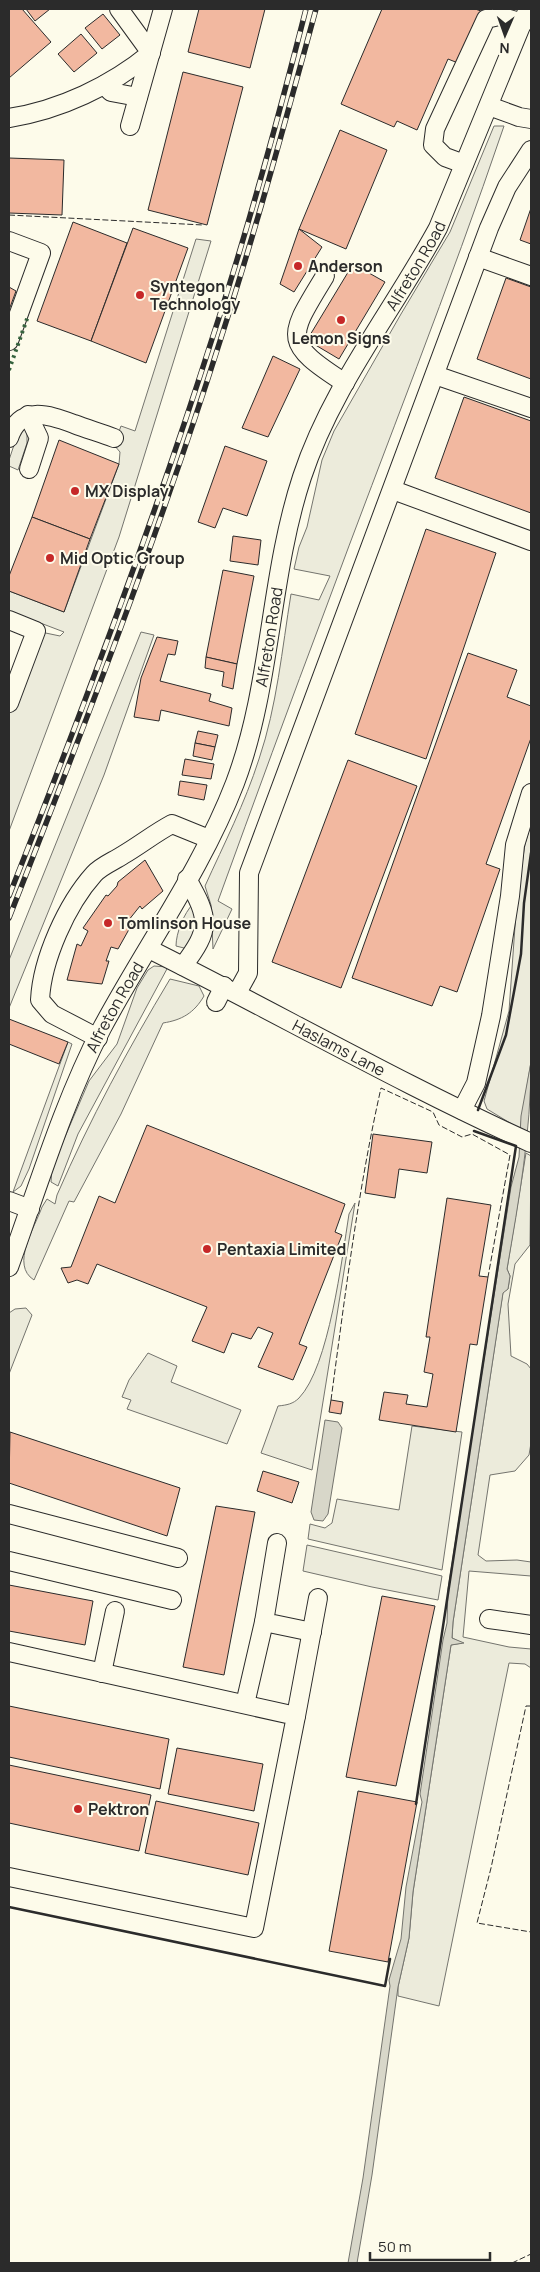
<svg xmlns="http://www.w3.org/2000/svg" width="540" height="2272" font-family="Manrope,sans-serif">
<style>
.green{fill:#ecebdb;stroke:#74746e}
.water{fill:#d8d7c9;stroke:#74746e}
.building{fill:#f2b8a0;stroke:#2b2b2b}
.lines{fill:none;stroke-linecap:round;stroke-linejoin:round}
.minor-casing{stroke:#2b2b2b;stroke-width:20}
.minor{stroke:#fdfbea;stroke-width:18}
.rail-casing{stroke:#2b2b2b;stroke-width:5.5}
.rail{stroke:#fdfbea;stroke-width:4;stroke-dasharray:11;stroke-linecap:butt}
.hedge{stroke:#34623c;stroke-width:4;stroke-dasharray:2.5 4;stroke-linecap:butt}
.fence{stroke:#2b2b2b;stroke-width:1;stroke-dasharray:6 2.5;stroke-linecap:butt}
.wall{stroke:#2b2b2b;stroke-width:2.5}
.poi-dot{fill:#c62828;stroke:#fdfbea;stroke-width:2}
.labels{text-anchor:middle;stroke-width:4;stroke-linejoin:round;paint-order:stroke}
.street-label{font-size:16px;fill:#2b2b2b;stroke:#fdfbea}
.poi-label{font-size:16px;font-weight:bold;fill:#2b2b2b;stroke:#fdfbea;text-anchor:start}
</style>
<rect width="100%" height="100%" fill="#fdfbea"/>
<g class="green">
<path d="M494,126H504C449,288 386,445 327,605C290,703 254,802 218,901L232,909L213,949L211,905L205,886C224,844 245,803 259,759C277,706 282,649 291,594L319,600L330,576L294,569L299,547L307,527L322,460L334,431L401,314L450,232Z"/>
<path d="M196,239L211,241L119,537L9,831V707L36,631L60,636L64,632L9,611V591L64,612L119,464L120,452L114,445L121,426L135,431Z"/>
<path d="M24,428L27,432V443L18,470L9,466V460L19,430Z"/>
<path d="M141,632L154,635L104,775L9,1008V960Z"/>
<path d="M531,824V1062L520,1129L487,1109L484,1101L509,1011L517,898L525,844Z"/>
<path d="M193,904L200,923L188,949L176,946C176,933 184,913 193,904Z"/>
<path d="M154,966L168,967L78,1134L58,1186L51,1182L52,1167L89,1081L117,1044L137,988L148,970Z"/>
<path d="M170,979L199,986L204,996C194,1013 182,1020 163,1023L121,1114L74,1202L69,1201L34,1280C10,1265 35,1227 42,1207L47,1199L55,1204L57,1195C90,1119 128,1049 170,979Z"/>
<path d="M68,1042L72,1044L29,1169L21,1186L13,1192Z"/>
<path d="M526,1153L531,1156L530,1245L515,1264L508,1304L511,1356L527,1364L531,1369V1443L529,1455L515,1471L490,1475L478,1555L486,1561L517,1560L531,1562V1576L469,1571L463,1637L509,1647L531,1649V1668L525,1664L509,1663L439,2006L398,1996V1987L409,1938L413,1892L451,1645L462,1643L452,1638L453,1622L503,1292L508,1289L510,1276L507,1269Z"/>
<path d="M355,1203L312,1470L261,1453L278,1406C287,1405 293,1404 299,1398C329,1367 342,1258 349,1214Z"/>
<path d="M26,1308L32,1315L9,1374V1313L15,1309Z"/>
<path d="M148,1353L177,1366L171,1382L241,1410L227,1444L127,1409L131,1400L122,1397L129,1380Z"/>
<path d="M412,1426L462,1432L442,1570L308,1539L310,1524L325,1528L332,1523L337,1499L399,1510Z"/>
<path d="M307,1545L442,1576L438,1600L372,1587L303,1571Z"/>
</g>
<g class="water">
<path d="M531,1062C531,1132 519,1200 507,1269L510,1276L508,1289L503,1293L453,1622L452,1638L464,1643L451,1645L413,1892L409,1938L398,1987L372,2175L357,2263H348L363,2178L390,1986L389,1980L401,1939L406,1887L422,1802L420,1794L443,1640L447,1623L448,1589L511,1187L519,1157L521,1116Z"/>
<path d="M325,1420L338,1422L342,1428L328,1514L323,1521L314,1520L311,1512Z"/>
</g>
<g class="building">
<path d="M9,9H22L51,42L9,78Z"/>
<path d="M26,9H50L35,21Z"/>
<path d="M199,9H265L250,68L188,52Z"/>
<path d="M382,9H475L481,11L458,63L448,59L417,130L397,121L394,127L341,104Z"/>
<path d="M103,14L120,35L102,49L85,28Z"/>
<path d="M81,34L97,53L74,72L58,54Z"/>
<path d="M183,72L243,87L207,225L148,210Z"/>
<path d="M340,130L387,150L346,249L299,229Z"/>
<path d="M9,158L64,160L62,215L9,213Z"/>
<path d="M531,208V244L520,240Z"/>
<path d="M73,222L127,243L91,341L37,321Z"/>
<path d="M133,228L188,248L146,363L91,341Z"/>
<path d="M299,229L322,247L294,292L280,284Z"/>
<path d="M353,264L385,282L339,359L307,340Z"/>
<path d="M506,278L531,287V379L477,359Z"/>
<path d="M9,287L16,291L9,310Z"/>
<path d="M273,356L300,369L268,437L242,428Z"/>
<path d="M464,397L531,421V513L435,478Z"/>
<path d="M59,440L119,464L90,539L32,517Z"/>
<path d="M225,446L267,461L247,516L223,508L215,528L198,522Z"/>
<path d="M32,517L90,539L64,612L9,591V576Z"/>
<path d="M426,529L496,553L426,759L355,734Z"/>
<path d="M233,536L261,540L258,565L230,561Z"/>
<path d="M223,570L254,576L237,664L206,657Z"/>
<path d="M157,637L178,641L175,655L168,654L160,681L211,694L209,701L232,708L229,726L161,710L159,721L134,717L141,678Z"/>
<path d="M468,653L517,670L507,697L531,706V738L486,864L500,869L457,992L440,986L432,1006L352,978Z"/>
<path d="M206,657L237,664L233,689L222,686L224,672L205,668Z"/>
<path d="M198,731L218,735L215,747L195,743Z"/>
<path d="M195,743L215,747L212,760L193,756Z"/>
<path d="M185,759L214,764L211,779L182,775Z"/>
<path d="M348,760L417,786L341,988L272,962Z"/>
<path d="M180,781L207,785L204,800L178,795Z"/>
<path d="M145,860L163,891L142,909L140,906L128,921L132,924L118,949L111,947L106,961H109L102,984L67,980L77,944L81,946L88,931L83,928L106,895L108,896L117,886L118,882Z"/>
<path d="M9,1019L68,1042L59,1064L9,1044Z"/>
<path d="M147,1125L345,1204L335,1232L342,1235L299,1344L307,1347L293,1380L258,1367L273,1333L258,1327L251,1339L232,1333L224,1353L192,1341L207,1307L97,1264L88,1284L77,1280L68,1283L61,1268L71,1267L99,1196L115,1203Z"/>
<path d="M373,1134L432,1142L427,1173L399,1169L395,1198L365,1193Z"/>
<path d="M447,1198L491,1205L479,1276L488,1277L477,1345L470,1344L456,1432L379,1420L384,1392L408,1395L406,1404L427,1407L433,1374L424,1372L430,1337H426Z"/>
<path d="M331,1400L343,1402L341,1414L329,1412Z"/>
<path d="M10,1432L180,1488L167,1536L9,1483Z"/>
<path d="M263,1471L299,1482L292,1503L257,1491Z"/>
<path d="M216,1506L255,1512L224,1675L183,1667Z"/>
<path d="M9,1585L93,1601L85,1645L9,1631Z"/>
<path d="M382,1596L435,1606L396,1786L346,1777Z"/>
<path d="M9,1706L169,1739L160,1789L9,1757Z"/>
<path d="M177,1748L263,1764L254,1811L168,1794Z"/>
<path d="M9,1765L151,1795L139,1851L9,1823Z"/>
<path d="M358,1791L417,1802L388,1962L329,1951Z"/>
<path d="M156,1801L259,1823L248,1875L145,1853Z"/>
</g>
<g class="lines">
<g class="minor-casing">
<g id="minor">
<path d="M104,85L111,92L138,97"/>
<path d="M489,106L519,117L531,119"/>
<path d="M9,118C60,110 111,86 151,53L119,9"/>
<path d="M130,126L163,9"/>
<path d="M464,164L445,157L433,145L435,129L486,19L499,16L523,23"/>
<path d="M9,241L41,253L9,341"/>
<path d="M478,257L531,276"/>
<path d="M325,276C288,337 281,342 345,383"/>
<path d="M435,375L531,408"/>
<path d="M28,415L39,438L29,469"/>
<path d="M9,438C20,404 49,415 74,424C87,429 101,433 114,438"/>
<path d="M393,490L531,541"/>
<path d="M9,620L36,631L9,703"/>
<path id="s1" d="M149,949C277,1013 401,1084 531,1143"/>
<path d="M183,966C211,929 210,919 187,879"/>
<path d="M237,993L248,973L249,873L489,228L507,187L531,150"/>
<path d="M216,1002L224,986"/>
<path d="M98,1038L52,1014L40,1000C42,959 67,904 94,874C101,866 114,861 123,855C140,845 155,833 172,824L209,839"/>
<path d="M462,1110L476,1083L491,1016L510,896L515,845L531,793"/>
<path d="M9,1201L30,1209"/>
<path id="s2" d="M9,1267C38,1187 63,1103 102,1028C146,946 202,869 235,783C272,685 269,577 302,477C332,386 393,311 438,228L528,9"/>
<path d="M9,1514L178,1558"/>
<path d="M277,1543L264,1622L312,1632"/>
<path d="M9,1561L172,1600"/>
<path d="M489,1619L531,1625"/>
<path d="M9,1652L296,1716L254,1928L9,1877"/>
<path d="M102,1673L115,1611"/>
<path d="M245,1704L264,1622"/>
<path d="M296,1716L318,1598"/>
</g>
</g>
<use href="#minor" class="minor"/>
<g class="rail-casing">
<g id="rail">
<path d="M9,896C82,712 152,527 212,339C248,230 278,119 306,9"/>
<path d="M9,918C84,727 159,534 221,338C256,229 286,119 316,9"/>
</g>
</g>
<use href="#rail" class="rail"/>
<path class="hedge" d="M9,370L28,316"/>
<g class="fence">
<path d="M9,215L203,225"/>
<path d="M331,1400C345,1296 358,1190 381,1088L433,1112L439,1125L462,1137L472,1134L510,1155L488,1277"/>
<path d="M531,1706H526L491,1868L477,1923L531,1932"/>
<path d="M512,2263L531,2254"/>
</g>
<g class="wall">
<path d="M478,1110L506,1035L521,954L524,903L531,853"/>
<path d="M416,1804L516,1146L474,1131"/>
<path d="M9,1907L385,1986L390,1959"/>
</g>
</g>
<g class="poi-dot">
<circle cx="298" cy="266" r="5"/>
<circle cx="140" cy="295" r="5"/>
<circle cx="341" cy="320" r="5"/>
<circle cx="75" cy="491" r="5"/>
<circle cx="50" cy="558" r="5"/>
<circle cx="108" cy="923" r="5"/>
<circle cx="207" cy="1249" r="5"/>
<circle cx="78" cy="1809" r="5"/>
</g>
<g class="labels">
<g class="street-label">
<text dy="6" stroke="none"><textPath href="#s2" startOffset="1090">Alfreton Road</textPath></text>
<text dy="6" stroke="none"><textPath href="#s2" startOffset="686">Alfreton Road</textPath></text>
<text dy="6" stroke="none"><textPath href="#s2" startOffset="281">Alfreton Road</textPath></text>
<text dy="6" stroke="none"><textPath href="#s1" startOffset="214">Haslams Lane</textPath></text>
</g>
<g class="poi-label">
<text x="308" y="272">Anderson</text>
<text x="150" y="292">Syntegon<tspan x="150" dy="18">Technology</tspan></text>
<text x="341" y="344" text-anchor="middle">Lemon Signs</text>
<text x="85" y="497">MX Display</text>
<text x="60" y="564">Mid Optic Group</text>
<text x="118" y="929">Tomlinson House</text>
<text x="217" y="1255">Pentaxia Limited</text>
<text x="88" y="1815">Pektron</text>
</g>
</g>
<rect width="540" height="2272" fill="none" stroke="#2b2b2b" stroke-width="20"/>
<g transform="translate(505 35) rotate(182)" stroke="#fdfbea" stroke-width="4" paint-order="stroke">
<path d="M0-4L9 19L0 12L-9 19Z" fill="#2b2b2b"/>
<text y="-8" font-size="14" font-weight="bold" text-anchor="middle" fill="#2b2b2b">N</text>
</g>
<path d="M370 2252v8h120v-8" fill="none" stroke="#2b2b2b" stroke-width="2.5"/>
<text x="378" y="2252" font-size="15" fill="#2b2b2b" stroke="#fdfbea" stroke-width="4" paint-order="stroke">50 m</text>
</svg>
